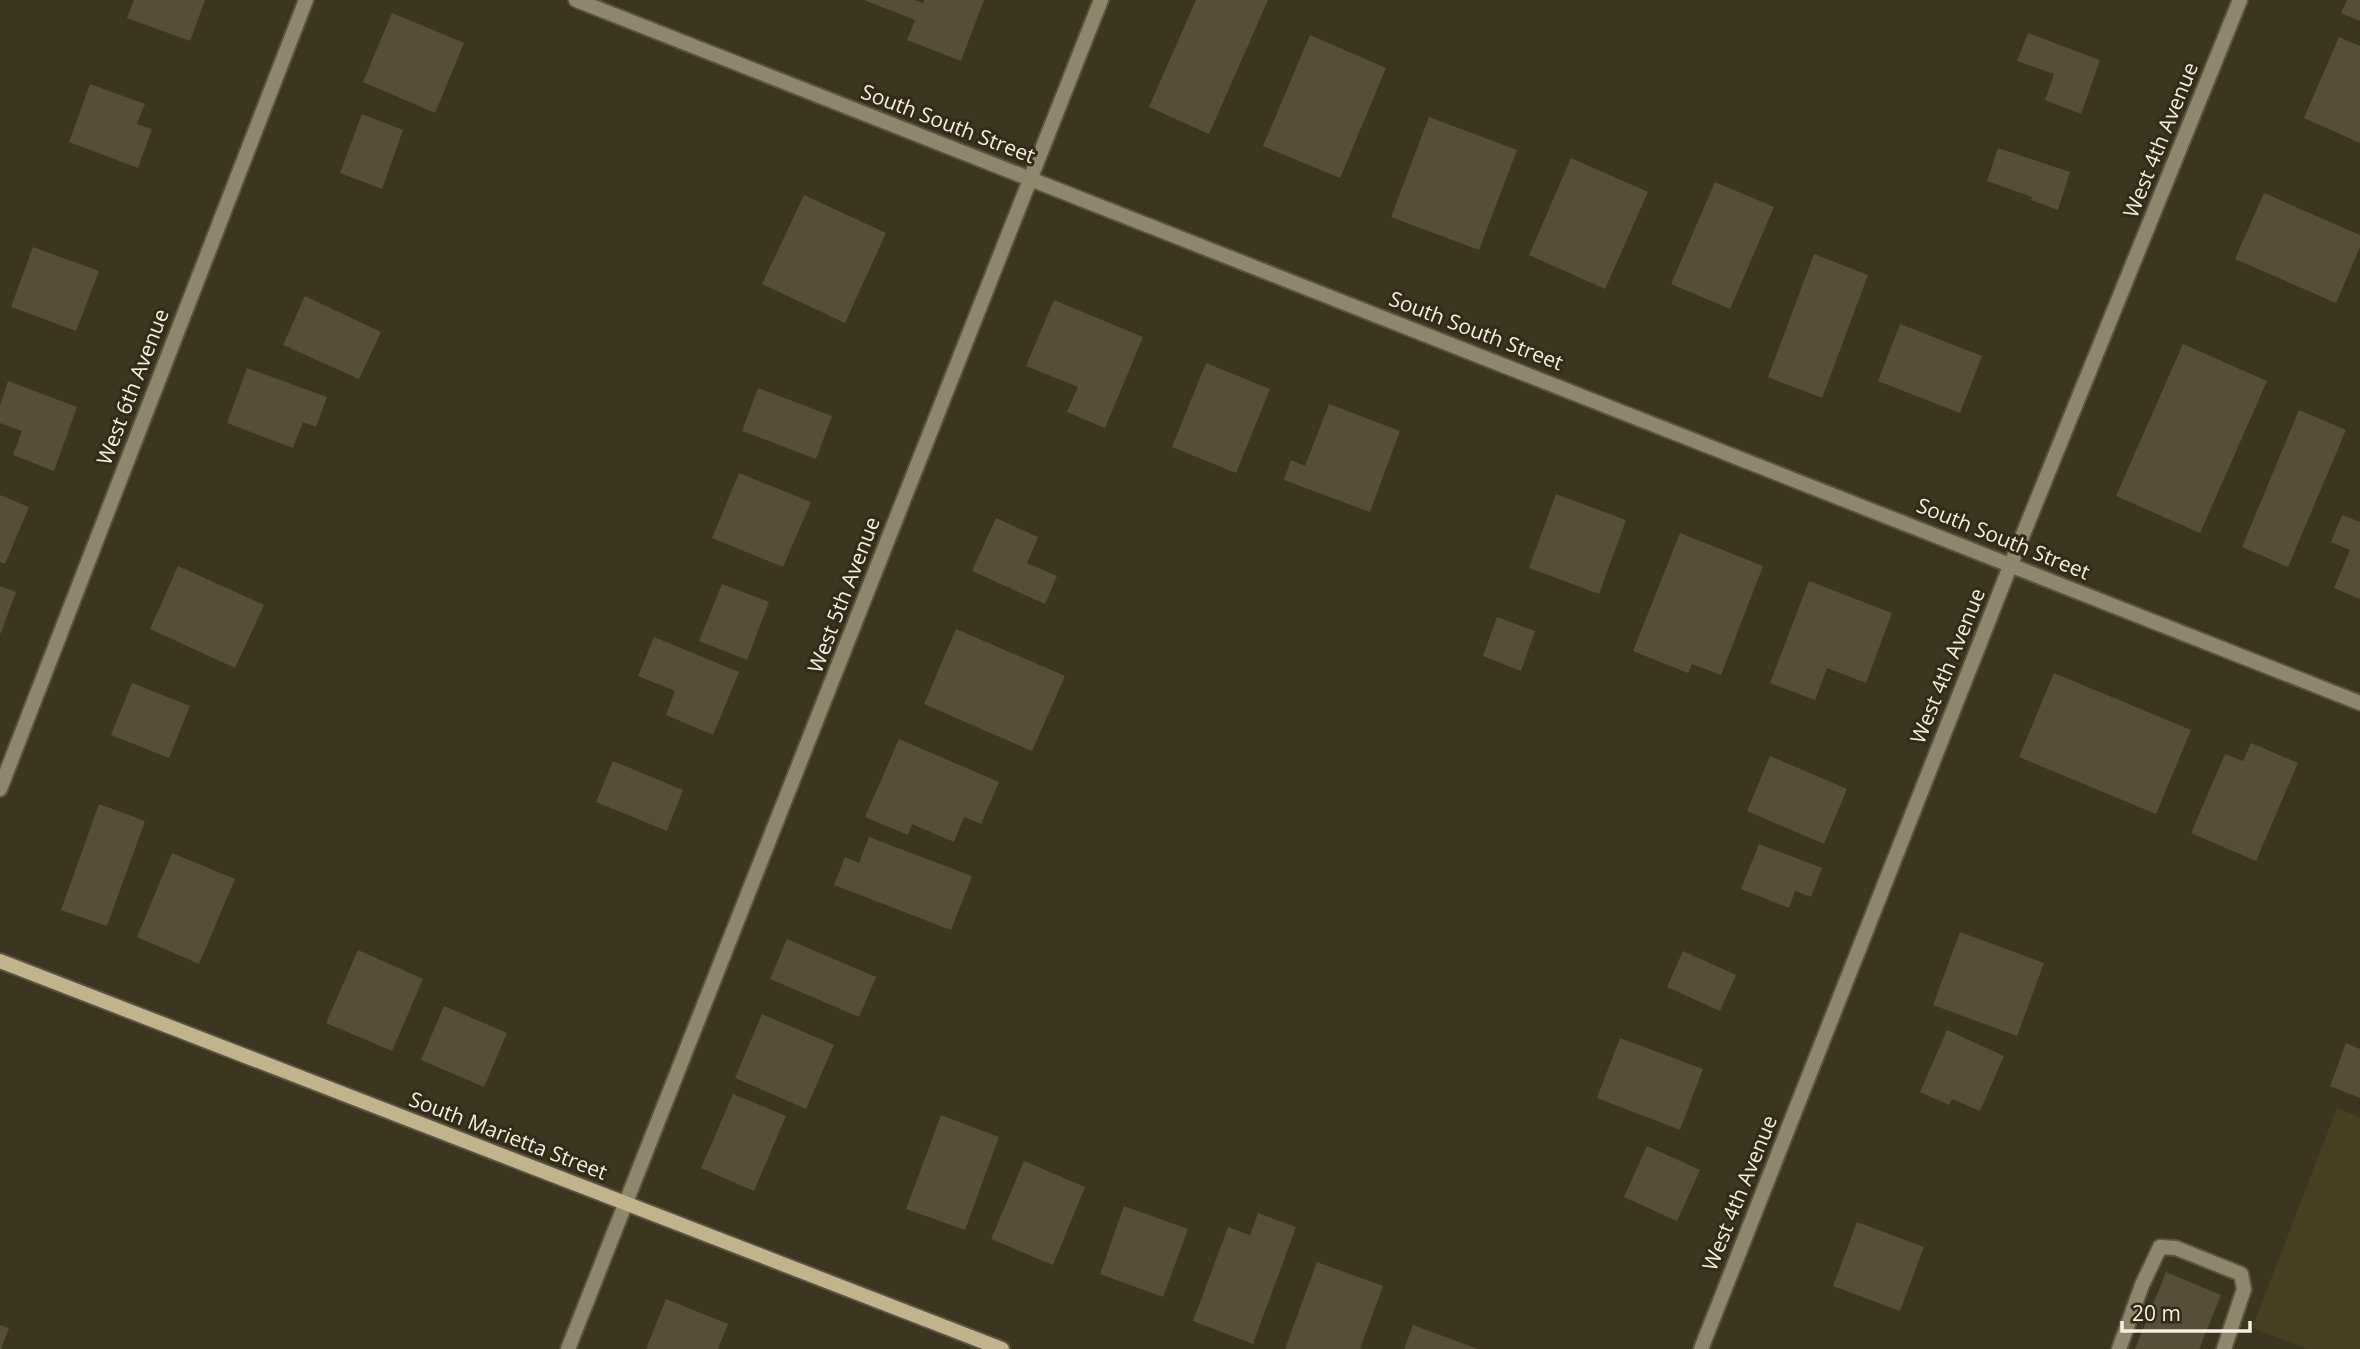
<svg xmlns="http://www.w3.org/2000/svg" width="2360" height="1349" font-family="'Open Sans',sans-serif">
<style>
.built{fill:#483e22}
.building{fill:#564e39}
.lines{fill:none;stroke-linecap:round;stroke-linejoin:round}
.service-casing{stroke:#59533f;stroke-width:18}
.minor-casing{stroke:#59533f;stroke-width:18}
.secondary-casing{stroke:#59533f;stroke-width:18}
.service{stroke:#8f866d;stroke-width:14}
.minor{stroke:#8f866d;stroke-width:14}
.secondary{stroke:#c1b38c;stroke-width:14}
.labels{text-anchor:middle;stroke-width:6;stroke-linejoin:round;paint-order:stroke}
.street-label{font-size:21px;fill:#f4efe3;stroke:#322b17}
</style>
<rect width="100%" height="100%" fill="#3c3520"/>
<path class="built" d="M2337,1108L2360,1117V1349H2308L2252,1328Z"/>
<g class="building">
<path d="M134,0H205L190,41L127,18Z"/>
<path d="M864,0H915L923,3L924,0H984L961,61L907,40L915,20Z"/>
<path d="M1196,0H1268L1209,134L1149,107Z"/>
<path d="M2347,0H2360V21L2341,13Z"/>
<path d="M392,13L464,43L435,113L363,82Z"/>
<path d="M2028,33L2100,60L2081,114L2045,100L2054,74L2017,61Z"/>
<path d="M1310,35L1386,68L1340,178L1263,146Z"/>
<path d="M2339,37L2360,46V143L2304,118Z"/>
<path d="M90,84L145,104L137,124L152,129L138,168L69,142Z"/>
<path d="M362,114L403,130L382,189L340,173Z"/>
<path d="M1429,117L1517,150L1479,250L1391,217Z"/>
<path d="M1998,148L2070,172L2058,210L2031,200L2032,197L1987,181Z"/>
<path d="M1571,158L1648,192L1605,289L1529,255Z"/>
<path d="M1715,182L1774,207L1730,309L1671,284Z"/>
<path d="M2264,193L2360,235V247L2336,303L2235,259Z"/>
<path d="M804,195L886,233L845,323L762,284Z"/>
<path d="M33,247L99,271L76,331L11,307Z"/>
<path d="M1814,254L1868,275L1822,398L1768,377Z"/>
<path d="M305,296L381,332L359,379L283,345Z"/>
<path d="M1054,300L1143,337L1105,428L1067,412L1078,387L1026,366Z"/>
<path d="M1900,324L1982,356L1960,413L1878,381Z"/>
<path d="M2183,344L2267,381L2200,533L2116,496Z"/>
<path d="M1206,363L1270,389L1236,473L1172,447Z"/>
<path d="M247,368L327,397L316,427L303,422L293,448L227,423Z"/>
<path d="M8,381L77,407L54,471L13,455L22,431L0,423V405Z"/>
<path d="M758,388L832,416L816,459L742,431Z"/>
<path d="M1329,404L1400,431L1370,512L1284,480L1291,460L1305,466Z"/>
<path d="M2299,410L2346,430L2288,567L2242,547Z"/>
<path d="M739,473L811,502L783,567L712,538Z"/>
<path d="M1556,494L1626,520L1599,594L1529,568Z"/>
<path d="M0,495L29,507L5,564L0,562Z"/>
<path d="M2342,515L2360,522V599L2334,588L2350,550L2331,542Z"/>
<path d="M996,518L1038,537L1027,563L1057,576L1045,604L972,571Z"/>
<path d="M1680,533L1763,566L1721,675L1692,664L1688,673L1633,651Z"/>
<path d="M178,566L264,605L235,668L150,629Z"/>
<path d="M1809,581L1892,613L1866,683L1827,668L1815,700L1770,683Z"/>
<path d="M722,584L769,602L747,660L699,641Z"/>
<path d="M0,586L16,592L0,635Z"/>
<path d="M1497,617L1535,631L1521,671L1483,656Z"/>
<path d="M956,629L1065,676L1032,751L924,704Z"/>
<path d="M654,637L739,672L713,735L666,715L675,691L638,676Z"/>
<path d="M2054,673L2191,730L2156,814L2019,757Z"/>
<path d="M132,683L190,706L169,758L111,735Z"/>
<path d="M899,739L999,782L981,824L964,817L954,842L912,824L908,835L865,817Z"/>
<path d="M2251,743L2298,763L2256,861L2191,833L2225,754L2243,761Z"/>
<path d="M1770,756L1847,789L1824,844L1747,811Z"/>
<path d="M613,761L683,790L667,831L596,802Z"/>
<path d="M99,804L145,821L107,926L61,910Z"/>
<path d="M869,837L972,876L951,930L834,885L845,857L859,863Z"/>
<path d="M1759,844L1822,868L1811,897L1795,891L1789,908L1741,889Z"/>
<path d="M172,853L235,879L199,964L137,937Z"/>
<path d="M1960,932L2044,963L2017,1036L1933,1005Z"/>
<path d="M787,939L876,977L859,1017L770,979Z"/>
<path d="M358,950L423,979L392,1051L326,1023Z"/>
<path d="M1683,951L1736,975L1720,1011L1667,987Z"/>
<path d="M444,1006L507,1033L484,1087L421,1060Z"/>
<path d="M762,1014L834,1045L806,1109L735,1078Z"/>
<path d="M1947,1030L2004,1056L1980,1111L1952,1099L1949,1105L1920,1092Z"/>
<path d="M1620,1038L1703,1069L1680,1130L1597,1098Z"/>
<path d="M2346,1043L2360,1049V1098L2330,1086Z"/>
<path d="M733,1094L786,1116L754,1191L701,1168Z"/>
<path d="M941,1115L999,1137L965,1230L906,1209Z"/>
<path d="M1647,1146L1700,1170L1677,1221L1624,1197Z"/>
<path d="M1024,1161L1085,1187L1053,1265L991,1239Z"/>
<path d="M1124,1206L1188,1229L1163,1297L1100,1274Z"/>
<path d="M1258,1213L1296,1227L1253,1344L1193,1321L1228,1227L1250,1235Z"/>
<path d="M1857,1222L1924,1247L1900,1311L1833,1286Z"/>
<path d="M1317,1262L1383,1286L1360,1349H1285Z"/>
<path d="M2166,1272L2221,1295L2199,1349H2135Z"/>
<path d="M666,1299L728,1324L718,1349H646Z"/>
<path d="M0,1325L9,1328L1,1349H0Z"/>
<path d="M1413,1325L1478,1349H1404Z"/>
</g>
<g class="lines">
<g class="service-casing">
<path id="service" d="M2119,1349L2142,1285L2160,1247L2176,1248L2241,1274L2244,1289L2224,1349"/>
</g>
<g class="minor-casing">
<g id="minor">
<path d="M576,0L2360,703"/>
<path d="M0,789L306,0"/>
<path d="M568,1349L1101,0"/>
<path d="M1701,1349L2011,564L2240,0"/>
</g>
</g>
<g class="secondary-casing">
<path id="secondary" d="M0,961L1002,1349"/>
</g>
<use href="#service" class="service"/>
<use href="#minor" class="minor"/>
<use href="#secondary" class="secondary"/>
</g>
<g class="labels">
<g class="street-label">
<text transform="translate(948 124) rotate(21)" y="7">South South Street</text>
<text transform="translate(2161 140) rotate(-68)" y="7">West 4th Avenue</text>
<text transform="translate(1476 331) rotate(21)" y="7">South South Street</text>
<text transform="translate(133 387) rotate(-69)" y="7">West 6th Avenue</text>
<text transform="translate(2003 539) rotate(22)" y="7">South South Street</text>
<text transform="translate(844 595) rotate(-69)" y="7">West 5th Avenue</text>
<text transform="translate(1948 666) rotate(-68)" y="7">West 4th Avenue</text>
<text transform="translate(508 1136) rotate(21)" y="7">South Marietta Street</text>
<text transform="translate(1740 1193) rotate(-68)" y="7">West 4th Avenue</text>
</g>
</g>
<path d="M2122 1321v10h128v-10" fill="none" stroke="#f4efe3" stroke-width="3.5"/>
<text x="2132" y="1321" font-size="21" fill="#f4efe3" stroke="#322b17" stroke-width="5" paint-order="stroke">20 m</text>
</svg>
